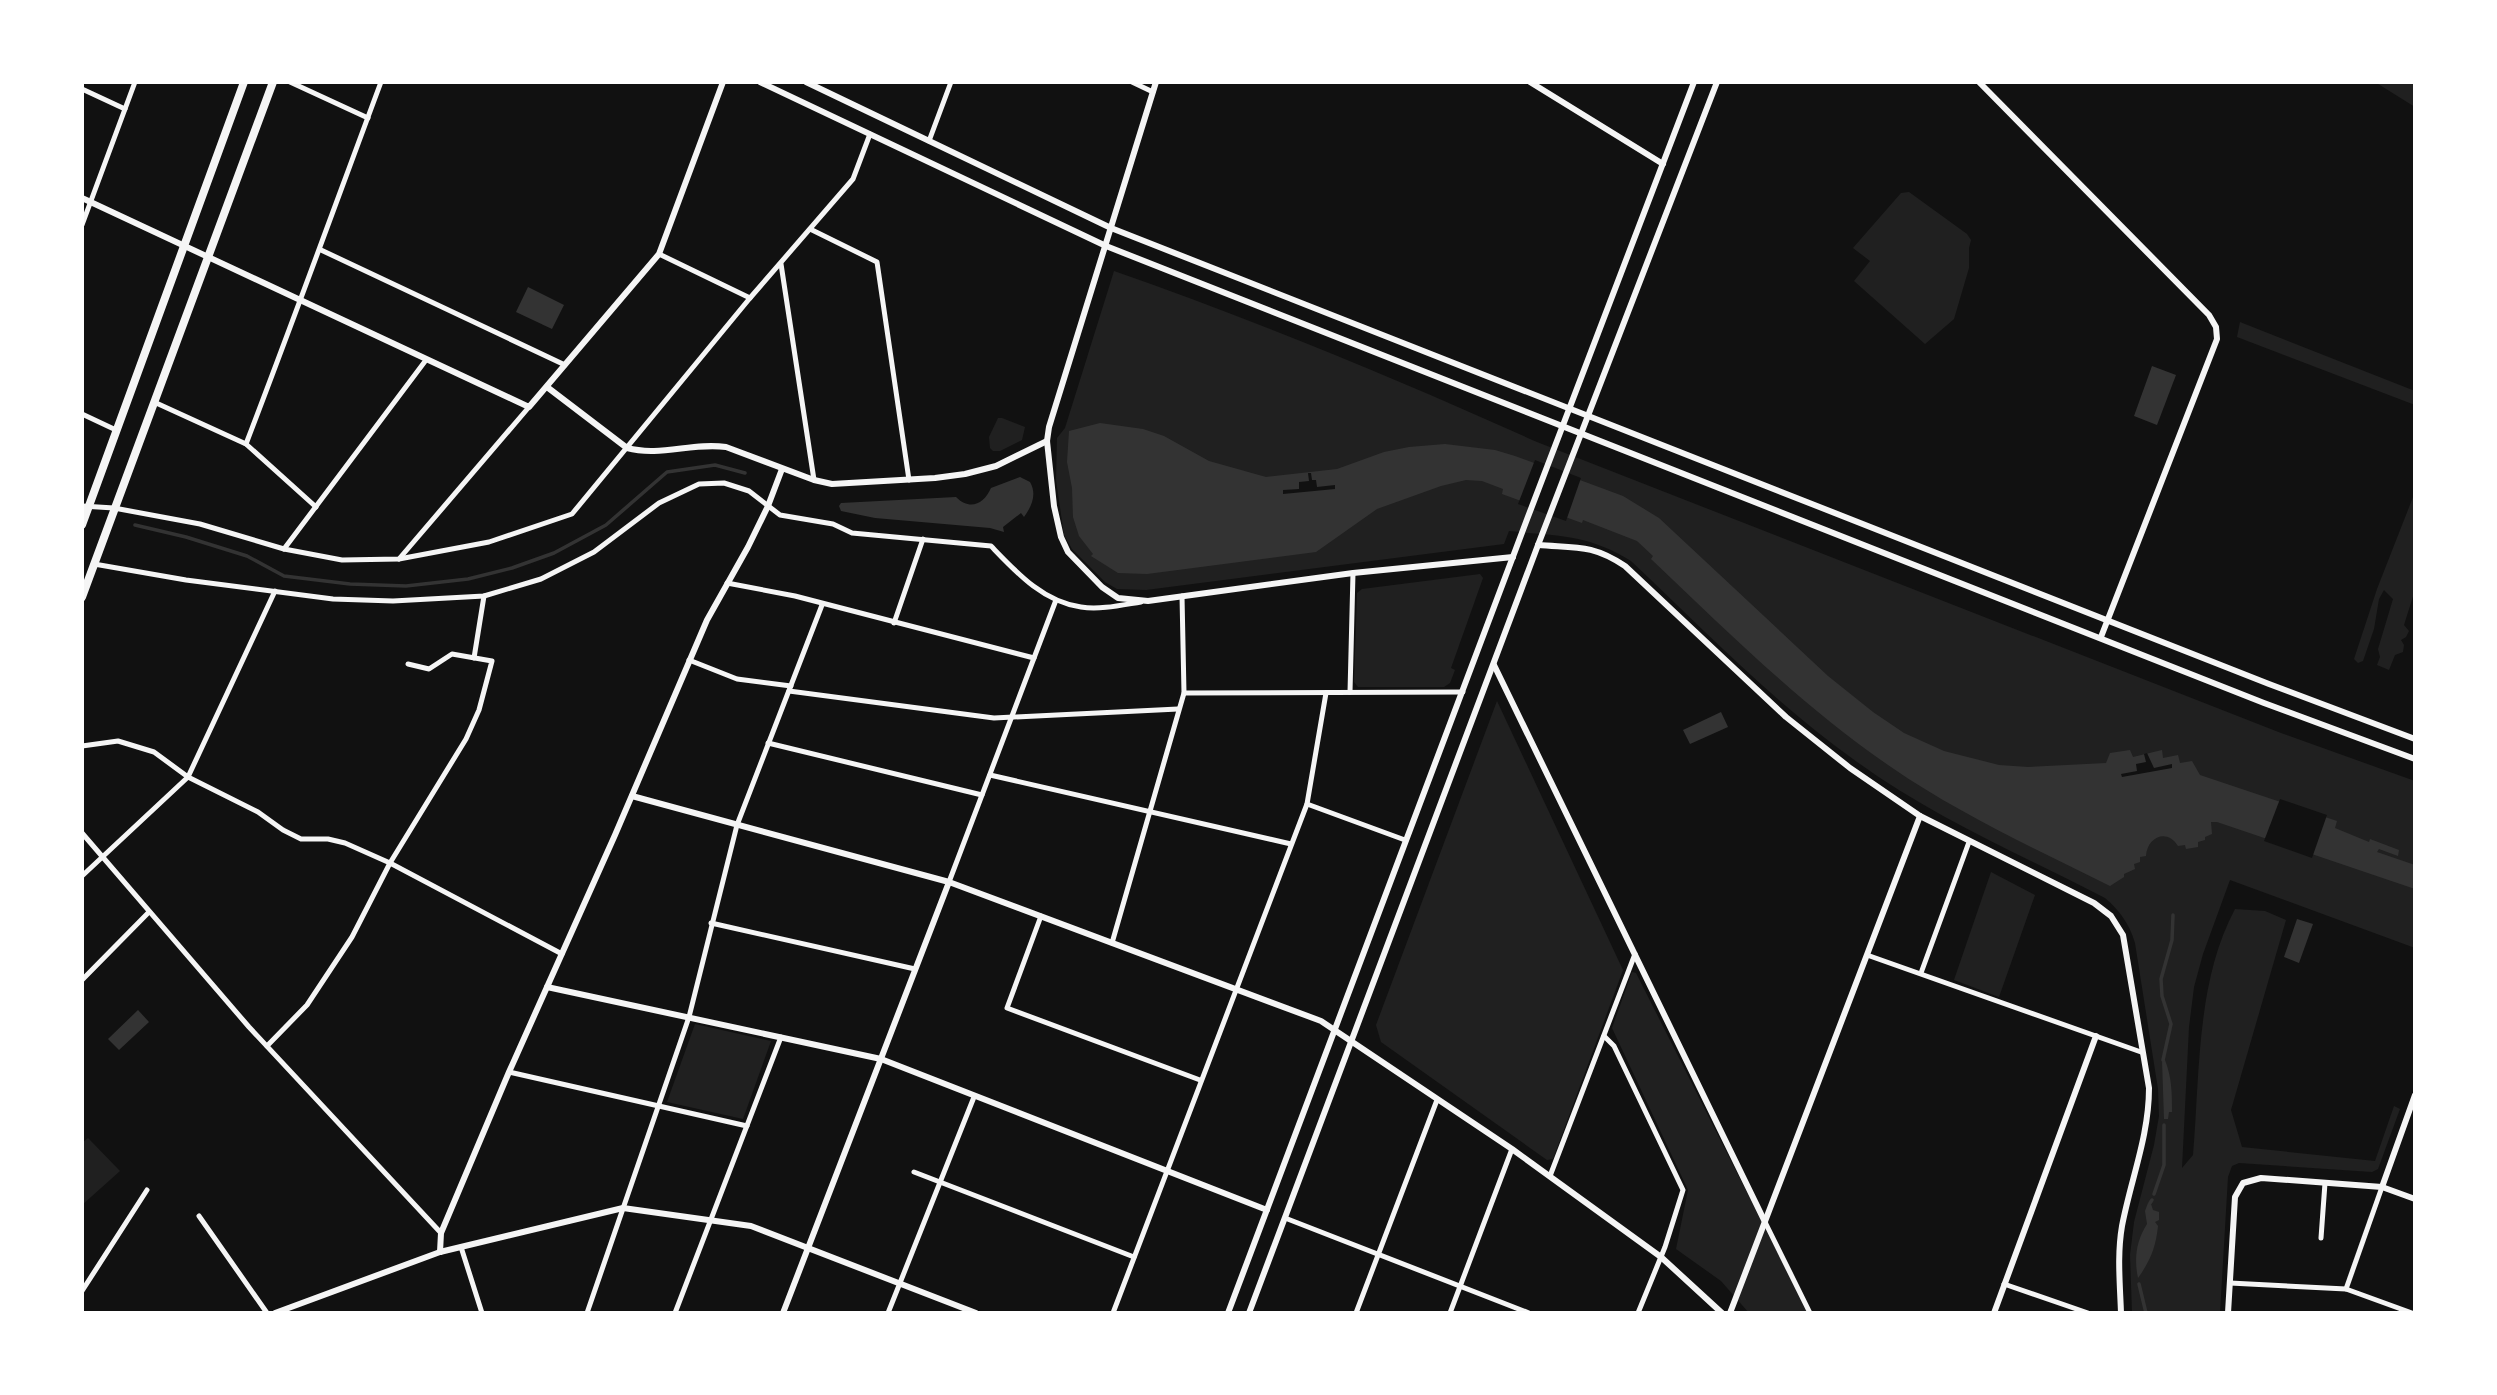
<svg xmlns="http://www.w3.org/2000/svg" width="2497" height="1395" font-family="'Varela Round',sans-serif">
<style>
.green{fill:#202020}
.water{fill:#333}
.pier{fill:#111}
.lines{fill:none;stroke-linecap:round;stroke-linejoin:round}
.stream{stroke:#333;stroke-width:3.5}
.minor{stroke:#f5f5f5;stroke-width:5}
.tertiary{stroke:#f5f5f5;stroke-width:6}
.primary{stroke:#f5f5f5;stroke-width:8}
</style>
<rect width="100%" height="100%" fill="#111"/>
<g class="green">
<path d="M2375,82H2415V107Z"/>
<path d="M1909,192L1967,234L1971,240L1969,248V268L1954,319L1925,344L1854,281L1870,261L1853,248L1901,193Z"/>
<path d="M1114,271C1257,321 1398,379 1537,442L2281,733L2415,781V948L2230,880L2203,954L2194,987L2189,1027L2182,1168L2193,1155C2200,1074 2196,982 2235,909L2265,911L2286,920L2231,1110L2242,1147L2375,1161L2394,1106L2400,1109L2378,1169L2372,1172L2239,1163L2232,1166L2228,1177L2220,1313H2132L2130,1255L2134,1222L2154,1145L2159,1116L2158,1089L2135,943C2129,923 2120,911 2105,898C2020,854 1930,816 1853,759C1772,701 1703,629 1631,561C1588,534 1557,536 1509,531L1504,544L1146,590L1117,589L1105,582L1072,549L1064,535L1056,480L1057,438L1065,428Z"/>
<path d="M2240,322L2415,391V405L2237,337Z"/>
<path d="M998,418H1002L1025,427L1022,440L1000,451H993L990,448L989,437Z"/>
<path d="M2415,492V590L2404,625L2409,631L2406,637L2401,640L2404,645L2403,652L2395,655L2389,670L2377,665L2380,657L2378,649L2393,599L2384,590L2379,599L2374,629L2363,661L2358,663L2354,659L2377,589Z"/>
<path d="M1480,574L1483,578L1451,668L1455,670L1450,683L1444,687H1358L1354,682L1357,593L1362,589Z"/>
<path d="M1497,701L1623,970L1553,1159L1547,1160L1381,1042L1376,1025Z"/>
<path d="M1991,872L2035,895L1999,997L1954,980Z"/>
<path d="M1632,972L1636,973L1808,1313H1749L1721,1281L1676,1249L1688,1190L1612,1028Z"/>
<path d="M695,1024L771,1041L743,1119L667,1102Z"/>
<path d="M88,1138L120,1171L82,1205V1143Z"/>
</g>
<g class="water">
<path d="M528,287L564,305L552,329L516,312Z"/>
<path d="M2152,366L2176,375L2157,425L2134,416Z"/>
<path d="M1100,423L1143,429L1164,436L1209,461L1266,477L1337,469L1384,452L1409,447L1445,444L1495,450L1515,456L1623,496L1659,518L1828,676L1873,712L1904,733L1944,751L1999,765L2028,767L2106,763L2110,753L2130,750L2133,757L2162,750L2163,758L2178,755L2180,763L2192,761L2200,775L2337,821L2335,828L2369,842L2370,839L2399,850L2398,856L2379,849L2377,852L2415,865V889L2217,822H2211L2212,834L2205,837V840L2198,842V847L2186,849L2185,845L2178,846C2167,828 2147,837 2146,856L2140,857V862L2134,864L2135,869L2124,874V877L2110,886C2036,849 1959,814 1891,767C1803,707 1728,632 1651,559L1653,556L1637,541L1583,520L1582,523L1502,494L1503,489L1482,481L1466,480L1441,486L1377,509L1316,552L1147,574L1118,573L1091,556L1093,554L1079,536L1073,517L1072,488L1067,462L1069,431Z"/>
<path d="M1020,477L1030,482C1037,494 1032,506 1024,517L1021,513L1003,527L1004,532L990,528L875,518L841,511L839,506L841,503L956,497C970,511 984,504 991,488Z"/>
<path d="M1721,712L1728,727L1690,744L1683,730Z"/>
<path d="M2297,919L2313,924L2299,963L2284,957Z"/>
<path d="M138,1010L149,1022L119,1050L108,1039Z"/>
<path d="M2162,1060H2165C2172,1078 2172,1094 2172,1112H2169L2168,1119H2164Z"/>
<path d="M2148,1203L2151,1204L2153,1210L2159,1212V1220L2155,1222L2158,1226C2156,1246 2151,1260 2138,1278C2134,1259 2136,1241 2147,1224L2145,1211Z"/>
</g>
<g class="pier">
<path d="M1535,460L1581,478L1566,521L1518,504Z"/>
<path d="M1308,473H1311L1312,480H1316L1317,487L1335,485V489L1283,494V490L1299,489V482L1309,481Z"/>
<path d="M2147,753L2154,768L2172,764V768L2122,777L2121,774L2137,771L2136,764L2146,762L2144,754Z"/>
<path d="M2280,799L2327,815L2312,858L2264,841Z"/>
</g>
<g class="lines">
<g class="stream">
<path d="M135,525L186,537L247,556L284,576L350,584L406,586L468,579L512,568L554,553L606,525L667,472L715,465L745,473"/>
<path d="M2163,1060L2171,1024L2162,996L2161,979L2172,940L2173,915"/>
<path d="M2154,1194L2164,1165V1125"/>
<path d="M2150,1203L2152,1200"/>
<path d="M2139,1284L2146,1313"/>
</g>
<g class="minor">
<path d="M290,82L368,118"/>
<path d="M1132,82L1153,92"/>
<path d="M82,89L125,109"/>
<path d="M929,141L951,82"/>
<path d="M82,225L135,82"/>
<path d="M810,229L877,262L909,480"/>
<path d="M321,250L565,365"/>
<path d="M659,254L750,298"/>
<path d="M781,264L814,480"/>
<path d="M154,402L246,444L316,507"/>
<path d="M82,414L116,430"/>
<path d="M246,444C292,324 336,203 381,82"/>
<path d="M82,506L114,508L200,524L284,549L342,560L399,559L489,542L572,514L750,298L853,179L870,134"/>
<path d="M284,549L426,360"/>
<path d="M399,559L529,407"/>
<path d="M94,564L186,580L333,599L393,601L484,596L541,579L594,552L659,503L699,484L724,483L749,491L780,515L833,524L852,533L991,546C1016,572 1043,602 1081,607C1100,610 1122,605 1141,602"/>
<path d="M727,583L795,596L1034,658"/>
<path d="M894,623L923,539"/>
<path d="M474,658L484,596"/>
<path d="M689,660L737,679L791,686"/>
<path d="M789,691L994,718L1178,709"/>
<path d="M1350,692L1353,573"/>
<path d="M1184,693L1463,692"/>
<path d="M768,743L982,795"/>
<path d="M82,746L118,741L154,752L188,777L258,812L283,830L301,839H328L345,843L390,863L562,954"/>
<path d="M990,775L1291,844"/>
<path d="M1307,804L1405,840"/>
<path d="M82,833L249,1027L441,1233"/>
<path d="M82,876L188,777L275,591"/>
<path d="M949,882L1056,600"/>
<path d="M1041,916L1007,1008L1200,1080"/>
<path d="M711,923L915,969"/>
<path d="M1112,943L1184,693L1182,596"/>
<path d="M1867,955L2141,1052"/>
<path d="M1921,973L1969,842"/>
<path d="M82,980L149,912"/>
<path d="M1604,1036L1614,1046L1683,1190L1665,1247L1638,1313"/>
<path d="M267,1046L307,1005L352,937L390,863L466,739L479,710L492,661L452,654L429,669L408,664"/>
<path d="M509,1072L747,1126"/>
<path d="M914,1172L1134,1257"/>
<path d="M1550,1176L1635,954"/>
<path d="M199,1216L267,1313"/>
<path d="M1285,1218L1529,1313"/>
<path d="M1765,1222L1810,1313"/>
<path d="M2321,1238L2325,1183"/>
<path d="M461,1247L482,1313"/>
<path d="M2230,1283L2346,1289L2412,1313"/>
<path d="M2004,1284L2088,1313"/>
<path d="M2346,1289L2382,1187"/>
<path d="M82,1291L147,1190"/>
<path d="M587,1313L689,1017L737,825L822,605"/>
<path d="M675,1313L781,1037"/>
<path d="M888,1313L974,1097"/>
<path d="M1113,1313L1307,804L1326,693"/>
<path d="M1356,1313L1437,1100"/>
<path d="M1450,1313L1512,1149"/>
</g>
<g class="tertiary">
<path d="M760,82L1106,246L2264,703L2415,759"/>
<path d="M806,82L1111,228L2269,684L2415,739"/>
<path d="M1156,82L1049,427L1047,441L1054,506L1061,537L1068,552L1102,587L1118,598L1148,601L1353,573L1513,557"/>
<path d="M1530,82L1663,164"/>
<path d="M1979,82L2209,315L2216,327L2217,339L2101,637"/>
<path d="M82,198L529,407L659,254L723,82"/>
<path d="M547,387L627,448C660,457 693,442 726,447L814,480L832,484L935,478L965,474L996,466L1047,441"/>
<path d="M1538,545C1576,548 1592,544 1625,566L1786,717L1850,768L1920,816L2094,903L2111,916L2123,935L2149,1088C2149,1136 2131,1179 2122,1226C2117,1255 2120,1284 2121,1313"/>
<path d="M1494,665L1765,1222"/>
<path d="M632,796L949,882L1321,1021L1512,1149L1661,1257L1722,1313"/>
<path d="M547,987L881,1059L1267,1210"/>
<path d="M2382,1187L2415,1095"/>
<path d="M440,1252L441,1233L509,1072L615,835L707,620L748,547L768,506L782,469"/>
<path d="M275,1313L440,1252L623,1208L751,1226L976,1313"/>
<path d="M783,1313L949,882"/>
<path d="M1228,1313L1526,522L1694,82"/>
<path d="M1249,1313L1538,545L1717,82"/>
<path d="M1730,1313L1920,816"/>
<path d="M1994,1313L2096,1036"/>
<path d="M2228,1313L2235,1197L2243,1183L2261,1178L2382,1187L2415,1199"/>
</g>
<g class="primary">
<path d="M82,525L244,82"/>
<path d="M82,597L273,82"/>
</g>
</g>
<rect width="2497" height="1395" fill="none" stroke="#ffffff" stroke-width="168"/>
</svg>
